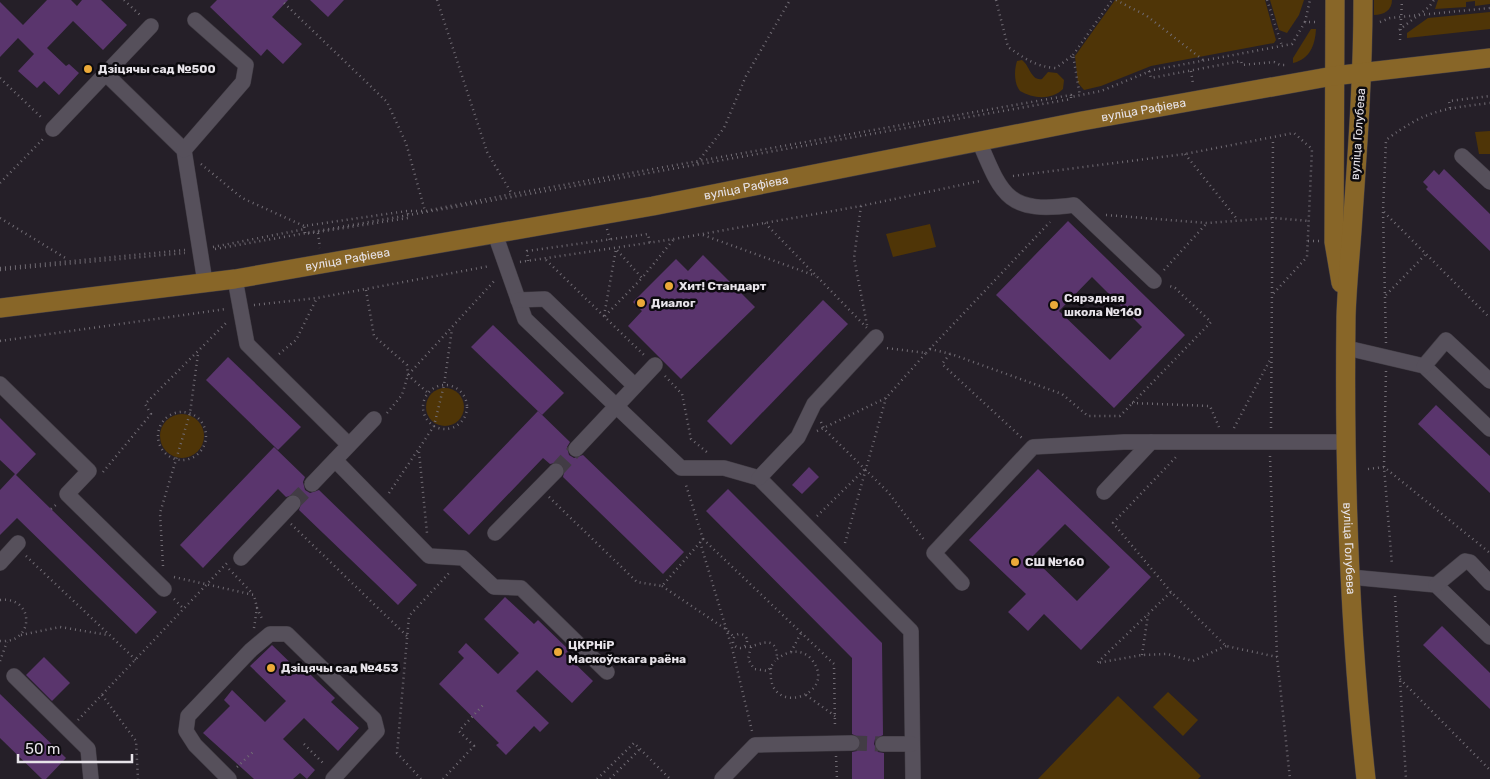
<svg xmlns="http://www.w3.org/2000/svg" width="1490" height="779" font-family="Rubik,sans-serif">
<style>
.green{fill:#4f3507}
.building{fill:#5a356d;fill-rule:evenodd}
.lines{fill:none;stroke-linecap:round;stroke-linejoin:round}
.minor-tunnel{stroke:#423c45;stroke-width:15;stroke-dasharray:15 8;stroke-linecap:butt}
.minor-casing{stroke:#423d45;stroke-width:16}
.major-casing{stroke:#423d45;stroke-width:20}
.path{stroke:#716c74;stroke-width:2.5;stroke-dasharray:1 4;stroke-linecap:butt}
.minor{stroke:#56505b;stroke-width:15}
.major{stroke:#886628;stroke-width:19}
.poi-dot{fill:#eba939;stroke:#0c0a0e;stroke-width:2}
.labels{text-anchor:middle;stroke-width:5;stroke-linejoin:round;paint-order:stroke}
.poi-label{font-size:12px;font-weight:bold;fill:#e7e3e9;stroke:#0c0a0e;text-anchor:start}
.street-label{font-size:12px;fill:#e7e3e9;stroke:#0c0a0e}
</style>
<rect width="100%" height="100%" fill="#251f28"/>
<g class="green">
<path d="M1115,0H1265L1276,40L1274,43L1151,66L1101,86L1084,90L1078,83L1075,56Z"/>
<path d="M1270,0H1304L1299,15L1287,33L1279,30Z"/>
<path d="M1374,0H1392C1392,10 1384,15 1374,15Z"/>
<path d="M1438,0H1490V4L1475,6V1L1466,2V7L1435,9Z"/>
<path d="M1490,12V29L1407,38V33L1428,18Z"/>
<path d="M1311,29H1316C1315,45 1310,59 1293,63V58Z"/>
<path d="M1022,60C1030,66 1031,81 1042,79L1048,72L1057,73L1064,80L1063,89C1052,100 1033,99 1020,91C1014,84 1014,70 1017,61Z"/>
<path d="M1490,131V154H1479L1475,132Z"/>
<path d="M930,224L936,247L893,257L886,234Z"/>
<circle cx="445" cy="407" r="19"/>
<circle cx="182" cy="436" r="22"/>
<path d="M1168,692L1198,720L1183,736L1153,707Z"/>
<path d="M1118,696L1201,776L1198,779H1038Z"/>
</g>
<g class="building">
<path d="M47,0H71L77,6L82,0H101L127,25L103,50L73,21L47,48L66,66L69,64L79,73L59,95L44,81L37,88L18,71L34,54L18,38L0,57V2L23,25Z"/>
<path d="M217,0H288L272,17L302,44L283,64L267,49L261,56L210,7Z"/>
<path d="M310,0H344L328,17Z"/>
<path d="M1444,169L1490,214V251L1426,189L1428,187L1423,182L1434,170L1439,175Z"/>
<path d="M1068,221L1185,335L1114,408L996,295ZM1092,277L1142,327L1110,360L1059,311Z"/>
<path d="M703,255L755,307L681,379L628,326L642,311L633,302L676,259L688,271Z"/>
<path d="M823,300L848,324L731,445L707,421Z"/>
<path d="M493,325L564,393L542,415L471,347Z"/>
<path d="M228,357L301,427L278,450L206,380Z"/>
<path d="M1436,405L1490,456V493L1418,424Z"/>
<path d="M538,411L570,442L567,447L569,455L574,458L583,455L684,552L663,574L563,477L565,468L559,462L550,464L543,458L469,535L443,510Z"/>
<path d="M0,418L36,454L16,475L157,612L136,634L17,518L0,535V490L15,474L0,460Z"/>
<path d="M274,447L305,477L303,482L305,490L310,493L319,490L417,585L398,605L299,510L302,501L296,494L286,497L278,489L203,568L180,545Z"/>
<path d="M809,467L819,477L802,494L792,485Z"/>
<path d="M1038,469L1151,577L1081,650L1044,614L1028,631L1008,612L1026,594L969,540ZM1065,524L1110,567L1077,601L1032,557Z"/>
<path d="M728,489L882,643L883,735L875,739L874,744L878,752L884,753V779H852V752L857,751L861,743L860,738L852,734V658L706,511Z"/>
<path d="M505,597L534,624L538,620L569,650L565,654L593,681L572,703L537,670L516,691L549,723L540,732L534,726L506,755L496,745L499,743L439,684L464,658L458,652L466,643L498,674L519,653L484,619Z"/>
<path d="M1442,626L1490,673V709L1423,645Z"/>
<path d="M272,645L300,672L304,668L318,682L335,698L331,702L359,728L338,751L304,718L283,739L315,770L307,779L300,773L293,779H254L203,733L230,706L224,700L232,690L265,722L286,701L250,666Z"/>
<path d="M44,657L70,683L52,701L26,675Z"/>
<path d="M0,694L66,758L46,779H42L0,738Z"/>
</g>
<g class="lines">
<g class="minor-tunnel">
<path d="M556,471L576,449"/>
<path d="M293,503L312,484"/>
<path d="M852,743L883,744"/>
</g>
<g class="minor-casing">
<g id="minor">
<path d="M106,74L184,150L205,282"/>
<path d="M53,129L151,26"/>
<path d="M979,141C1002,196 1008,214 1074,205L1154,281"/>
<path d="M184,150L243,82L246,65L195,20"/>
<path d="M1462,156L1490,182"/>
<path d="M495,234L525,319L681,468H724L759,478L911,631L913,779"/>
<path d="M235,279L247,344L349,445"/>
<path d="M518,300L545,299L635,386"/>
<path d="M1347,348L1424,366L1490,429"/>
<path d="M1424,366L1446,340L1490,381"/>
<path d="M0,384L89,471L67,494L164,589"/>
<path d="M576,449L655,365"/>
<path d="M335,460L429,556L463,558L494,587L521,588L607,672"/>
<path d="M759,478L798,437L814,404L876,337"/>
<path d="M312,484L374,419"/>
<path d="M1104,492L1151,442"/>
<path d="M495,533L556,471"/>
<path d="M241,558L293,503"/>
<path d="M0,563L18,543"/>
<path d="M1350,577L1436,585L1490,637"/>
<path d="M962,583L934,553L1033,447L1124,442H1347"/>
<path d="M1436,585L1465,561L1470,562L1490,583"/>
<path d="M14,676L88,749L91,779"/>
<path d="M883,744H912"/>
<path d="M229,779L195,745L186,731L188,716L251,650L270,634H287L374,719L377,731L333,779"/>
<path d="M722,779L755,745L852,743"/>
</g>
</g>
<g class="major-casing">
<g id="major">
<path d="M1335,0L1334,242L1341,283"/>
<path id="s1" d="M1363,0C1363,72 1358,144 1353,215C1351,249 1347,283 1346,317C1344,471 1349,626 1366,779"/>
<path id="s2" d="M0,308L235,279L653,206L1082,121L1333,76L1490,58"/>
</g>
</g>
<g class="path">
<path d="M124,0L141,16"/>
<path d="M437,0L487,152L512,194"/>
<path d="M996,0L1008,47C1024,58 1036,67 1056,68L1073,55L1080,96"/>
<path d="M1116,0L1147,16L1203,60"/>
<path d="M1267,0L1282,46"/>
<path d="M284,3L387,102L406,143L425,211"/>
<path d="M1305,22L1310,0"/>
<path d="M1380,22L1390,18L1490,8"/>
<path d="M1399,30L1429,7L1434,0"/>
<path d="M1400,40L1402,0"/>
<path d="M1073,55L1112,0"/>
<path d="M1149,71L1151,78L1241,61L1242,65L1274,62L1280,65H1287"/>
<path d="M1191,71L1193,84"/>
<path d="M0,78L42,118"/>
<path d="M1450,108L1449,101L1490,96"/>
<path d="M1185,154L1237,219"/>
<path d="M697,163L724,128L746,76L790,0"/>
<path d="M201,164L242,198L304,226"/>
<path d="M1013,176L1185,154L1294,133L1312,149L1307,257L1273,294"/>
<path d="M0,183L44,138"/>
<path d="M861,206L854,258L867,325"/>
<path d="M1384,212L1490,318"/>
<path d="M1106,215L1207,223L1274,218L1309,221"/>
<path d="M0,218L67,259"/>
<path d="M765,223L867,328"/>
<path d="M607,229L610,240"/>
<path d="M305,232V234L408,218V213"/>
<path d="M318,233L320,248"/>
<path d="M703,235L816,276"/>
<path d="M1308,241H1319"/>
<path d="M213,247L305,229L304,226L407,211H425L512,194L1071,95V97L1101,91L1153,70L1292,44L1305,22H1317"/>
<path d="M215,249L1071,99V97"/>
<path d="M546,260L645,356"/>
<path d="M528,261L527,251L648,234L650,243"/>
<path d="M520,262L674,239L861,206L980,181"/>
<path d="M0,268L185,250"/>
<path d="M0,270L185,253"/>
<path d="M1164,270L1207,223"/>
<path d="M366,290L374,336L407,365L408,375L428,393"/>
<path d="M1386,295L1425,255"/>
<path d="M254,305L317,298L490,266"/>
<path d="M604,316L616,249L642,278L674,239"/>
<path d="M605,316L642,278"/>
<path d="M0,341L226,309"/>
<path d="M1386,343L1383,211L1386,140C1426,110 1442,109 1490,103"/>
<path d="M930,349L951,354L1062,394L1088,416H1120L1211,322L1175,288L1167,285"/>
<path d="M926,353L1050,222"/>
<path d="M279,354L296,340L317,298"/>
<path d="M950,354L942,364L1022,438"/>
<path d="M1386,371L1384,467L1392,565"/>
<path d="M665,376L682,394L691,439L708,453"/>
<circle cx="445" cy="407" r="22"/>
<path d="M1132,403L1210,406L1219,427"/>
<circle cx="182" cy="436" r="24"/>
<path d="M387,413L402,395L408,375L496,279"/>
<path d="M821,422L824,429L888,492L925,541"/>
<path d="M1234,428L1271,358"/>
<path d="M1271,428L1273,138"/>
<path d="M817,431L886,398L926,353L886,348"/>
<path d="M419,452L427,533"/>
<path d="M1270,456L1277,657L1290,779"/>
<path d="M1368,469L1384,467L1490,553"/>
<path d="M103,472L151,414L145,404L228,321"/>
<path d="M389,493L434,426L444,385L452,329"/>
<path d="M549,497L637,582L662,586L703,539L685,482"/>
<path d="M51,509L57,504"/>
<path d="M817,516L865,469"/>
<path d="M291,524L407,636"/>
<path d="M703,539L834,664L835,728"/>
<path d="M700,542L732,648L752,731"/>
<path d="M845,543L886,398"/>
<path d="M26,556L136,660"/>
<path d="M163,566L160,513L190,413L198,354"/>
<path d="M229,569L253,594"/>
<path d="M174,577L254,595L257,608"/>
<path d="M662,586L727,630L734,637"/>
<path d="M1171,592L1113,523L1176,457"/>
<path d="M1395,596L1406,779"/>
<path d="M174,599L184,609"/>
<path d="M0,600C35,596 35,644 0,641"/>
<path d="M254,628L257,608L263,621"/>
<circle cx="740" cy="641" r="7"/>
<path d="M21,635L60,627L108,635"/>
<path d="M1226,646L1193,661L1167,654L1142,655L1097,663L1171,592L1226,646L1277,657"/>
<path d="M745,647C756,648 776,631 777,657"/>
<path d="M751,647L748,659L754,669L768,671L775,661"/>
<path d="M791,652L801,633"/>
<path d="M1142,655L1148,615"/>
<path d="M0,661L7,642"/>
<path d="M771,668C765,720 840,695 812,660C802,647 785,651 775,661"/>
<path d="M1400,679L1490,770"/>
<path d="M102,695L136,741L138,779"/>
<path d="M806,695L835,716"/>
<path d="M78,720L228,562"/>
<path d="M304,744L325,765"/>
<path d="M836,756L837,779"/>
<path d="M237,767L255,750"/>
<path d="M421,779L397,753L409,616L450,572"/>
<path d="M443,779L474,746L459,731L484,704"/>
<path d="M597,779L634,743L670,779"/>
<path d="M610,779L640,749"/>
</g>
<use href="#minor" class="minor"/>
<use href="#major" class="major"/>
</g>
<g class="poi-dot">
<circle cx="88" cy="69" r="5"/>
<circle cx="669" cy="286" r="5"/>
<circle cx="641" cy="303" r="5"/>
<circle cx="1054" cy="305" r="5"/>
<circle cx="1015" cy="562" r="5"/>
<circle cx="558" cy="652" r="5"/>
<circle cx="271" cy="668" r="5"/>
</g>
<g class="labels">
<g class="poi-label">
<text x="98" y="73">Дзіцячы сад №500</text>
<text x="679" y="290">Хит! Стандарт</text>
<text x="1064" y="302">Сярэдняя<tspan x="1064" dy="14">школа №160</tspan></text>
<text x="651" y="307">Диалог</text>
<text x="1025" y="566">СШ №160</text>
<text x="568" y="649">ЦКРНіР<tspan x="568" dy="14">Маскоўскага раёна</tspan></text>
<text x="281" y="672">Дзіцячы сад №453</text>
</g>
<g class="street-label">
<text dy="4" stroke="none"><textPath href="#s2" startOffset="1161">вуліца Рафіева</textPath></text>
<text transform="translate(1358 134) rotate(-86)" y="4">вуліца Голубева</text>
<text dy="4" stroke="none"><textPath href="#s2" startOffset="756">вуліца Рафіева</textPath></text>
<text dy="4" stroke="none"><textPath href="#s2" startOffset="351">вуліца Рафіева</textPath></text>
<text dy="4" stroke="none"><textPath href="#s1" startOffset="549">вуліца Голубева</textPath></text>
</g>
</g>
<path d="M18 754v8h114v-8" fill="none" stroke="#e7e3e9" stroke-width="2.5"/>
<text x="25" y="754" font-size="15" fill="#e7e3e9" stroke="#0c0a0e" stroke-width="4" paint-order="stroke">50 m</text>
</svg>
